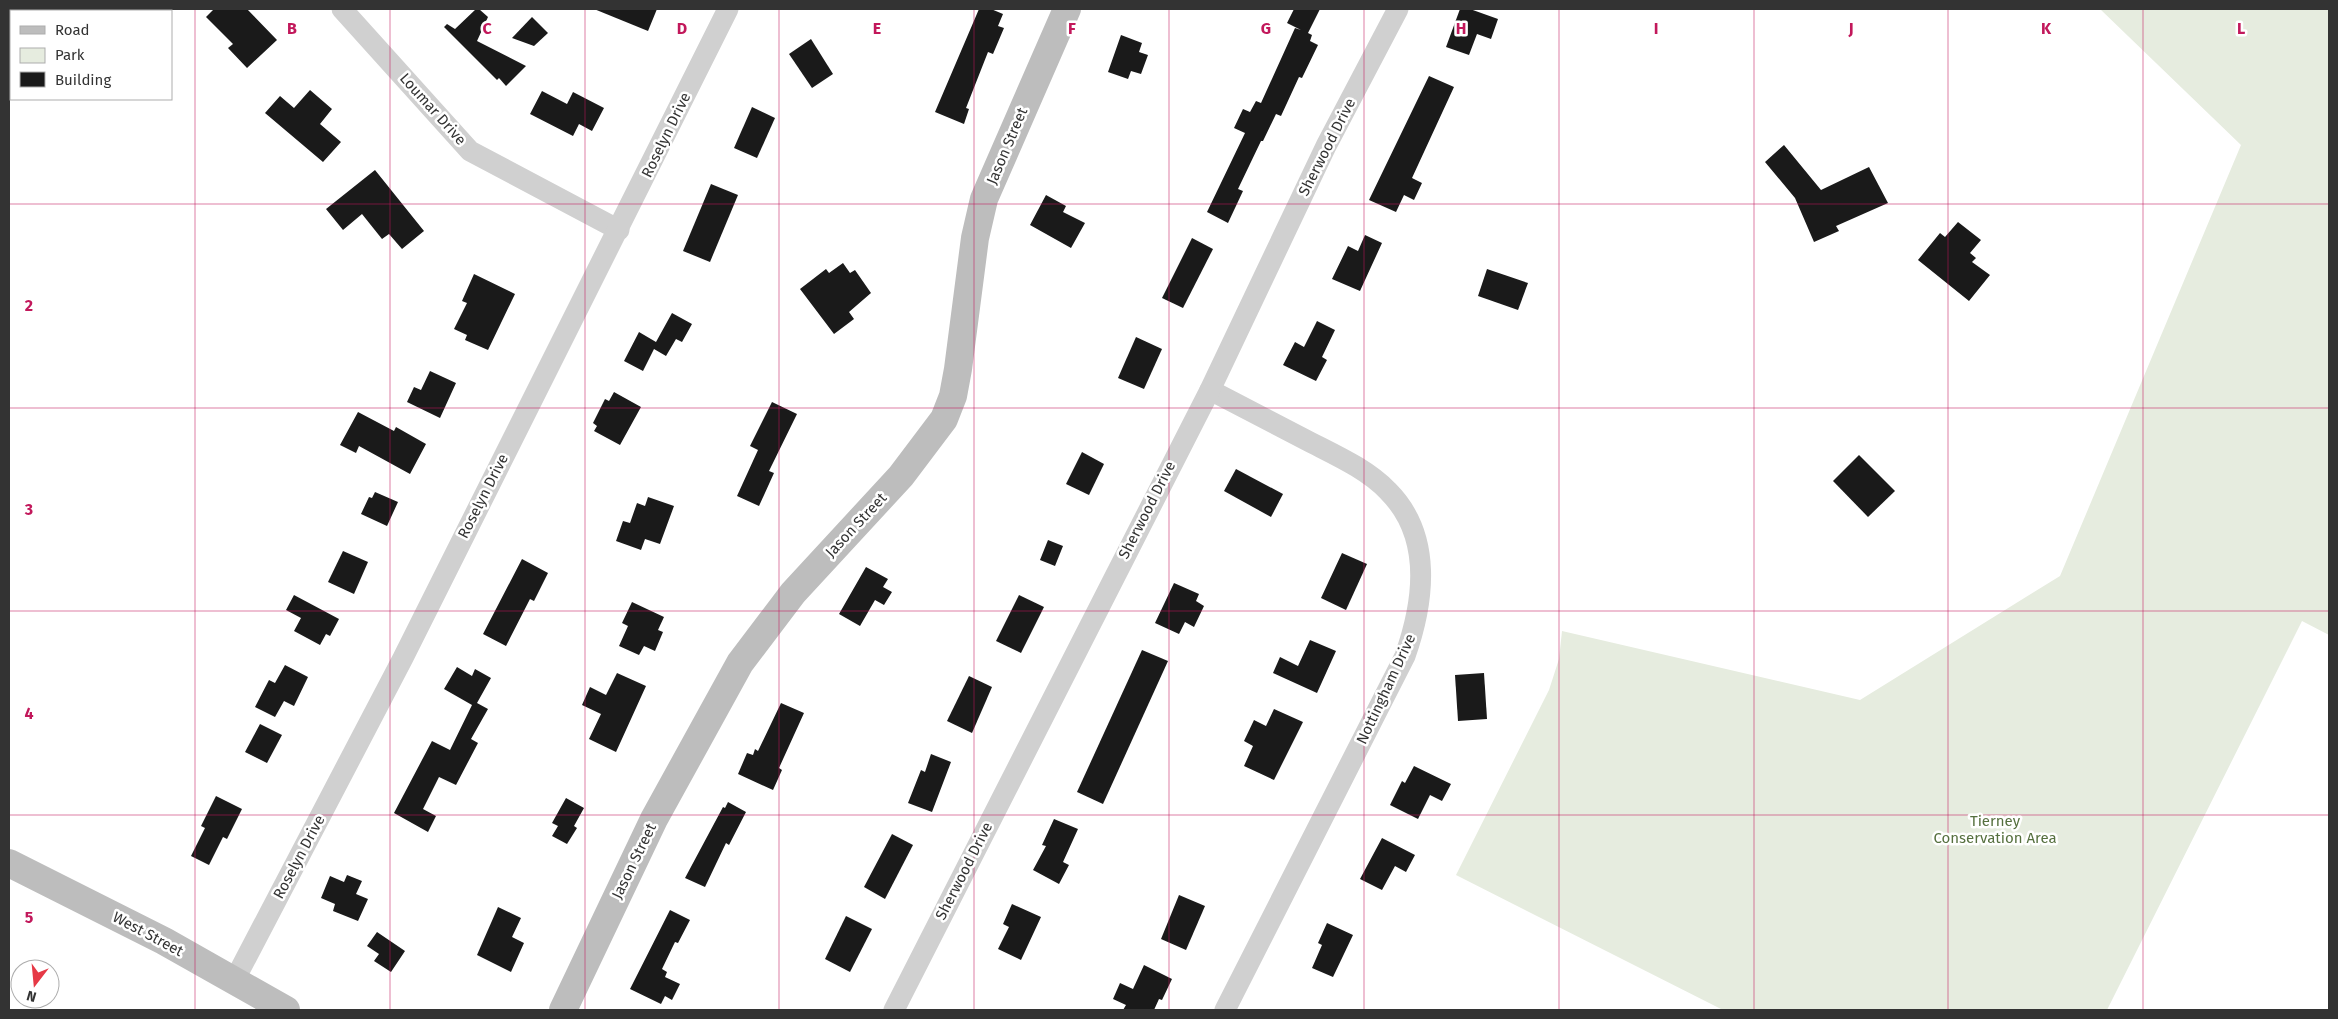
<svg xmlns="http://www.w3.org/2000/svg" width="2338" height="1019" font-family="'Fira Sans',sans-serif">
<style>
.green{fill:#e6ecdf}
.building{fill:#1a1a1a}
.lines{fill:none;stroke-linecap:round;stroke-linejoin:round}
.street{stroke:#d0d0d0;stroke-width:21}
.secondary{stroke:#bdbdbd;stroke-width:28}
.grid{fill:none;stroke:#c2185b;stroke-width:1;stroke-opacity:0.55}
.labels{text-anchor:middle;stroke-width:5;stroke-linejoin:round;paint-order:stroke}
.street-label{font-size:15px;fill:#333;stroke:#fff}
.park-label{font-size:15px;fill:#56703f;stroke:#fff}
.grid-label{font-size:16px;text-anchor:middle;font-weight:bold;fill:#c2185b;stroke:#fff;stroke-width:5;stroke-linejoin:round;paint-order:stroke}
</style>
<rect width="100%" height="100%" fill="#fff"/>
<path class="green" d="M2100,9H2329V635L2302,621L2107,1010H1723L1456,875L1549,690L1559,659L1562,631L1860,700L2060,576L2241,145Z"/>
<g class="building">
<path d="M214,9H247L277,40L247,68L228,48L233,44L206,17Z"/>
<path d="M476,9H479L488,17L477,41L526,66L506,86L499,78L497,80L444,27L447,24L455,29Z"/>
<path d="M594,9H657L648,31Z"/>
<path d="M979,9H991L1003,14L998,26L1004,28L993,54L988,52L966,108L969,109L964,124L935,112Z"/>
<path d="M1294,9H1320L1308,33L1312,35L1310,41L1318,45L1302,78L1299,77L1281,116L1276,114L1263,141H1261L1238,189L1243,191L1228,223L1207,212L1245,133L1234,128L1243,109L1250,112L1256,101L1261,103L1295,28L1301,30L1287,23Z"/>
<path d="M1460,9H1470L1498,19L1491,39L1477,34L1469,55L1446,47Z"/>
<path d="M532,17L548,33L534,46L512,38Z"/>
<path d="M1121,35L1142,43L1139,52L1148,55L1141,74L1131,71L1128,79L1108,72Z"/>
<path d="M811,39L833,74L812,88L789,54Z"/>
<path d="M1429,76L1454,87L1412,178L1422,183L1414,200L1404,195L1396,212L1369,200Z"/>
<path d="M310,90L332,109L320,124L341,142L323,162L265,113L280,96L294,108Z"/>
<path d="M542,91L567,104L573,92L604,108L592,131L579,124L573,136L530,114Z"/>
<path d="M752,107L775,118L757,158L734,148Z"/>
<path d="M1784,145L1821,190L1869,167L1888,203L1836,226L1839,231L1814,242L1795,198L1765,162Z"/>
<path d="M375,170L424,231L402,249L389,234L382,239L362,214L343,230L326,209Z"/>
<path d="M711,184L738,195L710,262L683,251Z"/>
<path d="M1046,195L1066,206L1063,212L1085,223L1071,248L1030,225Z"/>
<path d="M1958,222L1981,240L1970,253L1976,258L1972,262L1990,275L1969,301L1918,260L1940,233L1945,237Z"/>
<path d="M1365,235L1382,243L1360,291L1332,279L1348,246L1358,251Z"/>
<path d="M1192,238L1213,249L1183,308L1162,298Z"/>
<path d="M843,263L850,273L855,270L871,293L849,312L854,319L834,334L800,289L826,269L829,273Z"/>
<path d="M1487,269L1528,283L1518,310L1478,296Z"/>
<path d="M474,274L515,294L488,350L465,340L467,335L454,329L467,303L462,301Z"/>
<path d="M672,313L692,324L682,342L676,339L666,356L654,349L643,371L624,361L639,332L656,342Z"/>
<path d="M1317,321L1335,330L1322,357L1327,360L1316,381L1283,365L1295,342L1304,347Z"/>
<path d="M1136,337L1162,349L1144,389L1118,378Z"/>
<path d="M430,371L456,383L440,418L407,402L414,387L421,390Z"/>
<path d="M614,392L641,407L620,445L594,431L597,426L593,423L605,399L609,401Z"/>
<path d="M772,402L797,414L769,471L774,473L759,506L737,496L758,450L750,446Z"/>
<path d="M358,412L394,431L396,427L426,444L410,474L359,446L356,453L340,445Z"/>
<path d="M1082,452L1104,464L1089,495L1066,484Z"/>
<path d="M1859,455L1895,491L1868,517L1833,481Z"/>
<path d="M1236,469L1283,494L1271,517L1224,491Z"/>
<path d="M375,492L398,502L387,526L361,514L369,497L372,498Z"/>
<path d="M648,497L674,506L660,544L645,539L641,550L616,541L623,521L630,523L637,503L645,506Z"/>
<path d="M1048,540L1063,546L1055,566L1040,560Z"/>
<path d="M343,551L368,562L354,594L328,582Z"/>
<path d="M1342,553L1367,564L1346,610L1321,598Z"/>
<path d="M522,559L548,573L534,601L530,599L506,646L483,634Z"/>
<path d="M866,567L888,579L883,587L892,592L884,605L875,600L860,626L839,614Z"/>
<path d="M1174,583L1199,594L1196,601L1204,606L1194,627L1185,622L1179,634L1155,623Z"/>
<path d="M294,595L339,619L330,636L326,634L320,645L294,631L301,618L286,610Z"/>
<path d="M1019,595L1044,607L1021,653L996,641Z"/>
<path d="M632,602L664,617L658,630L663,632L655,651L644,646L639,655L619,646L628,626L622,623Z"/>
<path d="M1310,640L1336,651L1317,693L1273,673L1280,657L1298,666Z"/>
<path d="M1142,650L1168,661L1103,804L1077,792Z"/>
<path d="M285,665L308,677L294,706L284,701L275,717L255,707L269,680L275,683Z"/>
<path d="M457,667L472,676L475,669L491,678L477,703L488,709L471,739L478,743L456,785L439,777L423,809L436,816L428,832L394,813L432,741L450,750L472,705L444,689Z"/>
<path d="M617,673L646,686L616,752L589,739L601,714L582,705L590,687L606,695Z"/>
<path d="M1484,673L1487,719L1458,721L1455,675Z"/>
<path d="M969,676L992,687L972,733L947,721Z"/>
<path d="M781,703L804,713L779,768L782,770L773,790L738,774L747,753L753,755L755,749L758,751Z"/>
<path d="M1274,709L1303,722L1274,780L1244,766L1253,746L1244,741L1254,720L1266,726Z"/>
<path d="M260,724L282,735L267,763L245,752Z"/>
<path d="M931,754L951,762L932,812L908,803L921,770L925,772Z"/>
<path d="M1414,766L1451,784L1442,801L1430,795L1418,819L1390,805L1402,781L1405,783Z"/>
<path d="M216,796L242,809L227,839L223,837L209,865L191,856L205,828L201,826Z"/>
<path d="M566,798L584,808L574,826L577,828L567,844L552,836L558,826L552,823Z"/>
<path d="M728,802L746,812L729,845L726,843L705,887L685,878L723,807L725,808Z"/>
<path d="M1054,819L1078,829L1063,862L1069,865L1059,884L1033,870L1046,846L1042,845Z"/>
<path d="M892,834L913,845L885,899L864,887Z"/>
<path d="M1382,838L1415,855L1406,872L1395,866L1382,890L1360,879Z"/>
<path d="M347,875L362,881L356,894L368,899L358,921L333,911L335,904L321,898L330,876L344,882Z"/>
<path d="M1179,895L1205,906L1186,950L1161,939Z"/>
<path d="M1012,904L1041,917L1021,960L998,949L1009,927L1003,924Z"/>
<path d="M498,907L521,918L512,937L524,943L511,972L477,955Z"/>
<path d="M670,910L690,920L678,943L675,942L662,969L667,972L665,977L680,984L672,1000L665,996L661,1004L630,989Z"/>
<path d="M846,916L872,929L850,972L825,959Z"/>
<path d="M1327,923L1353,935L1333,977L1312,968L1322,945L1318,943Z"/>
<path d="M377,932L405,951L391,972L374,961L379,954L367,946Z"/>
<path d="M1144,965L1172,979L1162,1000L1159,999L1154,1010H1123L1126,1005L1113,999L1120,983L1133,989Z"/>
</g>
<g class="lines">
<g class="street">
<path d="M342,9L470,151L619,230"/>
<path d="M1210,390C1242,407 1275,424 1308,441C1335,455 1367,469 1388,491C1433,536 1424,602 1405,656L1225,1010"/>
<path d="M234,981L403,658L728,9"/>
<path d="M894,1010L1210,390L1326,146L1398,9"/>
</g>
<g class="secondary">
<path d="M9,863L164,941L286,1010"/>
<path d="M563,1010L654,819L740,663L793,593L901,476L944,419L953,396L958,369L975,238L984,199L1067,9"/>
</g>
</g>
<path class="grid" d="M195,9V1010M390,9V1010M585,9V1010M779,9V1010M974,9V1010M1169,9V1010M1364,9V1010M1559,9V1010M1754,9V1010M1948,9V1010M2143,9V1010M9,204H2329M9,408H2329M9,611H2329M9,815H2329"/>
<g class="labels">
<g class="street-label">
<text transform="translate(433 109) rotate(48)" y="5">Loumar Drive</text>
<text transform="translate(666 135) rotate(-64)" y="5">Roselyn Drive</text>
<text transform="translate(1007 146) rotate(-67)" y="5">Jason Street</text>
<text transform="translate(1327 147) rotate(-63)" y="5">Sherwood Drive</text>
<text transform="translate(483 496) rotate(-63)" y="5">Roselyn Drive</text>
<text transform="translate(1147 510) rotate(-63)" y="5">Sherwood Drive</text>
<text transform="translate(856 525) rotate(-47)" y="5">Jason Street</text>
<text transform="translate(1386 689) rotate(-65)" y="5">Nottingham Drive</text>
<text transform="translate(299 857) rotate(-62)" y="5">Roselyn Drive</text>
<text transform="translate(634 861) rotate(-64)" y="5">Jason Street</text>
<text transform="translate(964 871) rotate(-63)" y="5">Sherwood Drive</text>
<text transform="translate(148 934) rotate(28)" y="5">West Street</text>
</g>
<g class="park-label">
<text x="1995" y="826">Tierney<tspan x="1995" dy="17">Conservation Area</tspan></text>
</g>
</g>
<g class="grid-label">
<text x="292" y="34">B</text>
<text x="487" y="34">C</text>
<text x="682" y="34">D</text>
<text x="877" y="34">E</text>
<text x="1072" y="34">F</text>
<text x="1266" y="34">G</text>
<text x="1461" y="34">H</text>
<text x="1656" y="34">I</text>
<text x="1851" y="34">J</text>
<text x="2046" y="34">K</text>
<text x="2241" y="34">L</text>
<text x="29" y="311">2</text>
<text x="29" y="515">3</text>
<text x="29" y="719">4</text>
<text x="29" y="923">5</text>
</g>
<rect width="2338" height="1019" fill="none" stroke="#333333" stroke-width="20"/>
<rect x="10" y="10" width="162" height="90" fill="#ffffff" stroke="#adadad"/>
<rect x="20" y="26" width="25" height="8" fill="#bdbdbd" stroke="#adadad"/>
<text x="55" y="35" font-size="15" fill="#333333">Road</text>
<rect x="20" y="48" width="25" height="15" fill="#e6ecdf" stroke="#adadad"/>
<text x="55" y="60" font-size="15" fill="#333333">Park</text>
<rect x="20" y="72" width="25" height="15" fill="#1a1a1a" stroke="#adadad"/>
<text x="55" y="85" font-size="15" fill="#333333">Building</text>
<g transform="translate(35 984) rotate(196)"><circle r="24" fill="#ffffff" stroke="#adadad"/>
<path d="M0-4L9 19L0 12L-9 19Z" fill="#e63946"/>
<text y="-8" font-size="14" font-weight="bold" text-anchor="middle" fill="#333333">N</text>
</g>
</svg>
